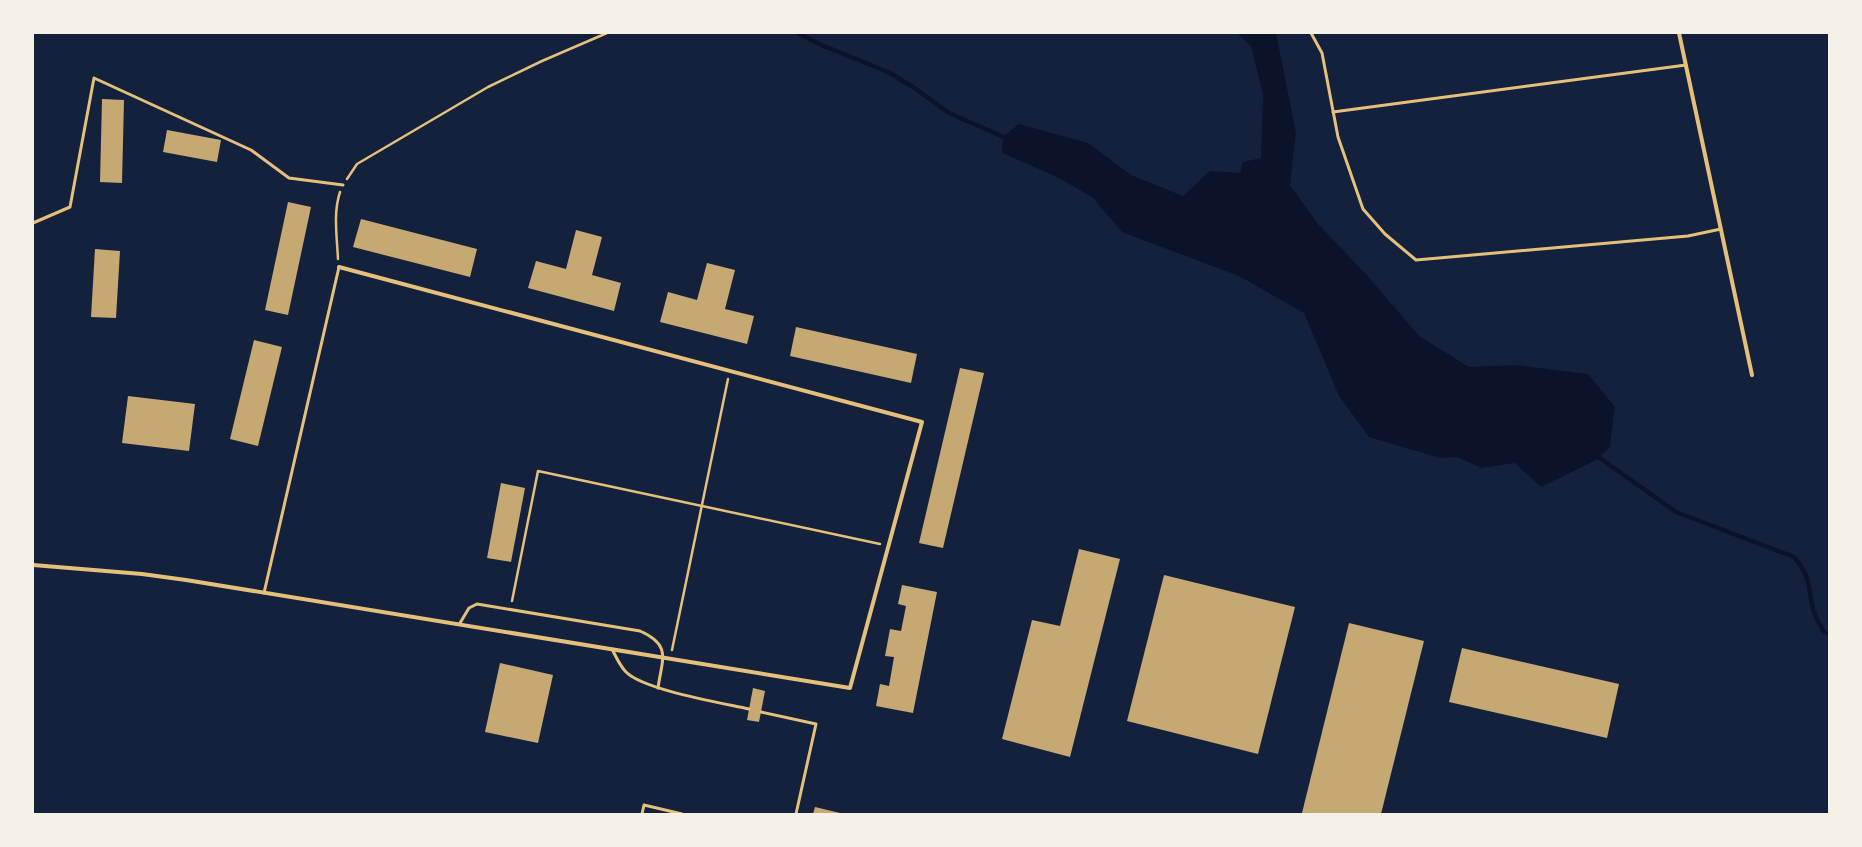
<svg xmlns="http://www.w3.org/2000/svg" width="1862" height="847" font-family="'Golos Text',sans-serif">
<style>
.water{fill:#0b132b}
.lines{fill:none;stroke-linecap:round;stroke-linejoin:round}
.stream{stroke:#0b132b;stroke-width:4.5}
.building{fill:#c6a872}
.path{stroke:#e5c07b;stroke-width:2.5}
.service{stroke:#e5c07b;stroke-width:3}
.minor{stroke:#e5c07b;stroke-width:4}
</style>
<rect width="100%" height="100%" fill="#14213d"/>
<path class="water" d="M1237,33H1276L1296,133L1290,185L1318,224L1364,272L1419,336L1469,367L1516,365L1588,374L1615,407L1610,447L1598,459L1541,487L1515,463L1481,468L1457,457L1440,458L1369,437L1339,396L1304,313L1239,276L1122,232L1092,197L1057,177L1002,153L1003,137L1019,124L1088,143L1131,175L1183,196L1210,171L1240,173L1243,162L1261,158L1263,94L1251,46Z"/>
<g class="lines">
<g class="stream">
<path d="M798,33L819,44L888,72L913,87L949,113L1008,139"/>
<path d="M1594,454L1676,512L1794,557C1812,578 1807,585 1813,609C1815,617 1820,625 1824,632L1829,634"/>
</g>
</g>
<g class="building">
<path d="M102,99L124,100L122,183L100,182Z"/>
<path d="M167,130L221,140L217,162L163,152Z"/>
<path d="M288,202L311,207L288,315L265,310Z"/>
<path d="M361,219L477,249L470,277L353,247Z"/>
<path d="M576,230L602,237L592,275L621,283L614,311L528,288L536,261L566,269Z"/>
<path d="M95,249L120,251L116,318L91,317Z"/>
<path d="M707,263L735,270L725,309L754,316L747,344L660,322L668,292L697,300Z"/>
<path d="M796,327L917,354L911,383L790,356Z"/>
<path d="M254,340L282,347L258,446L230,439Z"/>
<path d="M960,368L984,373L943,548L919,543Z"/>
<path d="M128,396L195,404L189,451L122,443Z"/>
<path d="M501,483L525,488L511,562L487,558Z"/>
<path d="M1079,549L1120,559L1070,757L1002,739L1032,620L1060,626Z"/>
<path d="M1164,575L1295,607L1258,754L1127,721Z"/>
<path d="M902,585L937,592L913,713L876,706L880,684L889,686L894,657L885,656L890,629L901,631L906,606L898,604Z"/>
<path d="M1349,623L1424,641L1381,814H1308L1302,813Z"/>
<path d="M1462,648L1619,684L1607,738L1449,702Z"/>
<path d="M500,663L553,675L538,743L485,732Z"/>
<path d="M753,688L765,691L759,722L747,720Z"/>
<path d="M815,807L840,813V814H813Z"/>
</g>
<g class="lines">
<g class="path">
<path d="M347,179L357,164L488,87L542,61L607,33"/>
<path d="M338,259C337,237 333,213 340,192"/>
<path d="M512,601L538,471L880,544"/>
<path d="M672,650L728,379"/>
</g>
<g class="service">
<path d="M1311,33L1322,53L1338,137L1363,209L1385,234L1416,260L1688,236L1721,229"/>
<path d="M1333,112L1686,65"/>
<path d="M33,223L70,207L94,78L251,150L289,178L343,185"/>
<path d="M264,593L339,267"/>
<path d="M460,623L469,608L477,604L640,631C672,645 662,659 658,688"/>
<path d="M612,649C616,657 620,666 626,672C644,690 722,703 749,709"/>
<path d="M761,712L816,724L796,814"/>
<path d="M642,814L644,805L682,814"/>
</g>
<g class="minor">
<path d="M1679,33L1752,375"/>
<path d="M33,565L142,574L186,580L850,688L922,422L339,267"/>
</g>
</g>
<rect width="1862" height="847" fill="none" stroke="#f6f1e7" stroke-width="68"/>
</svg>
